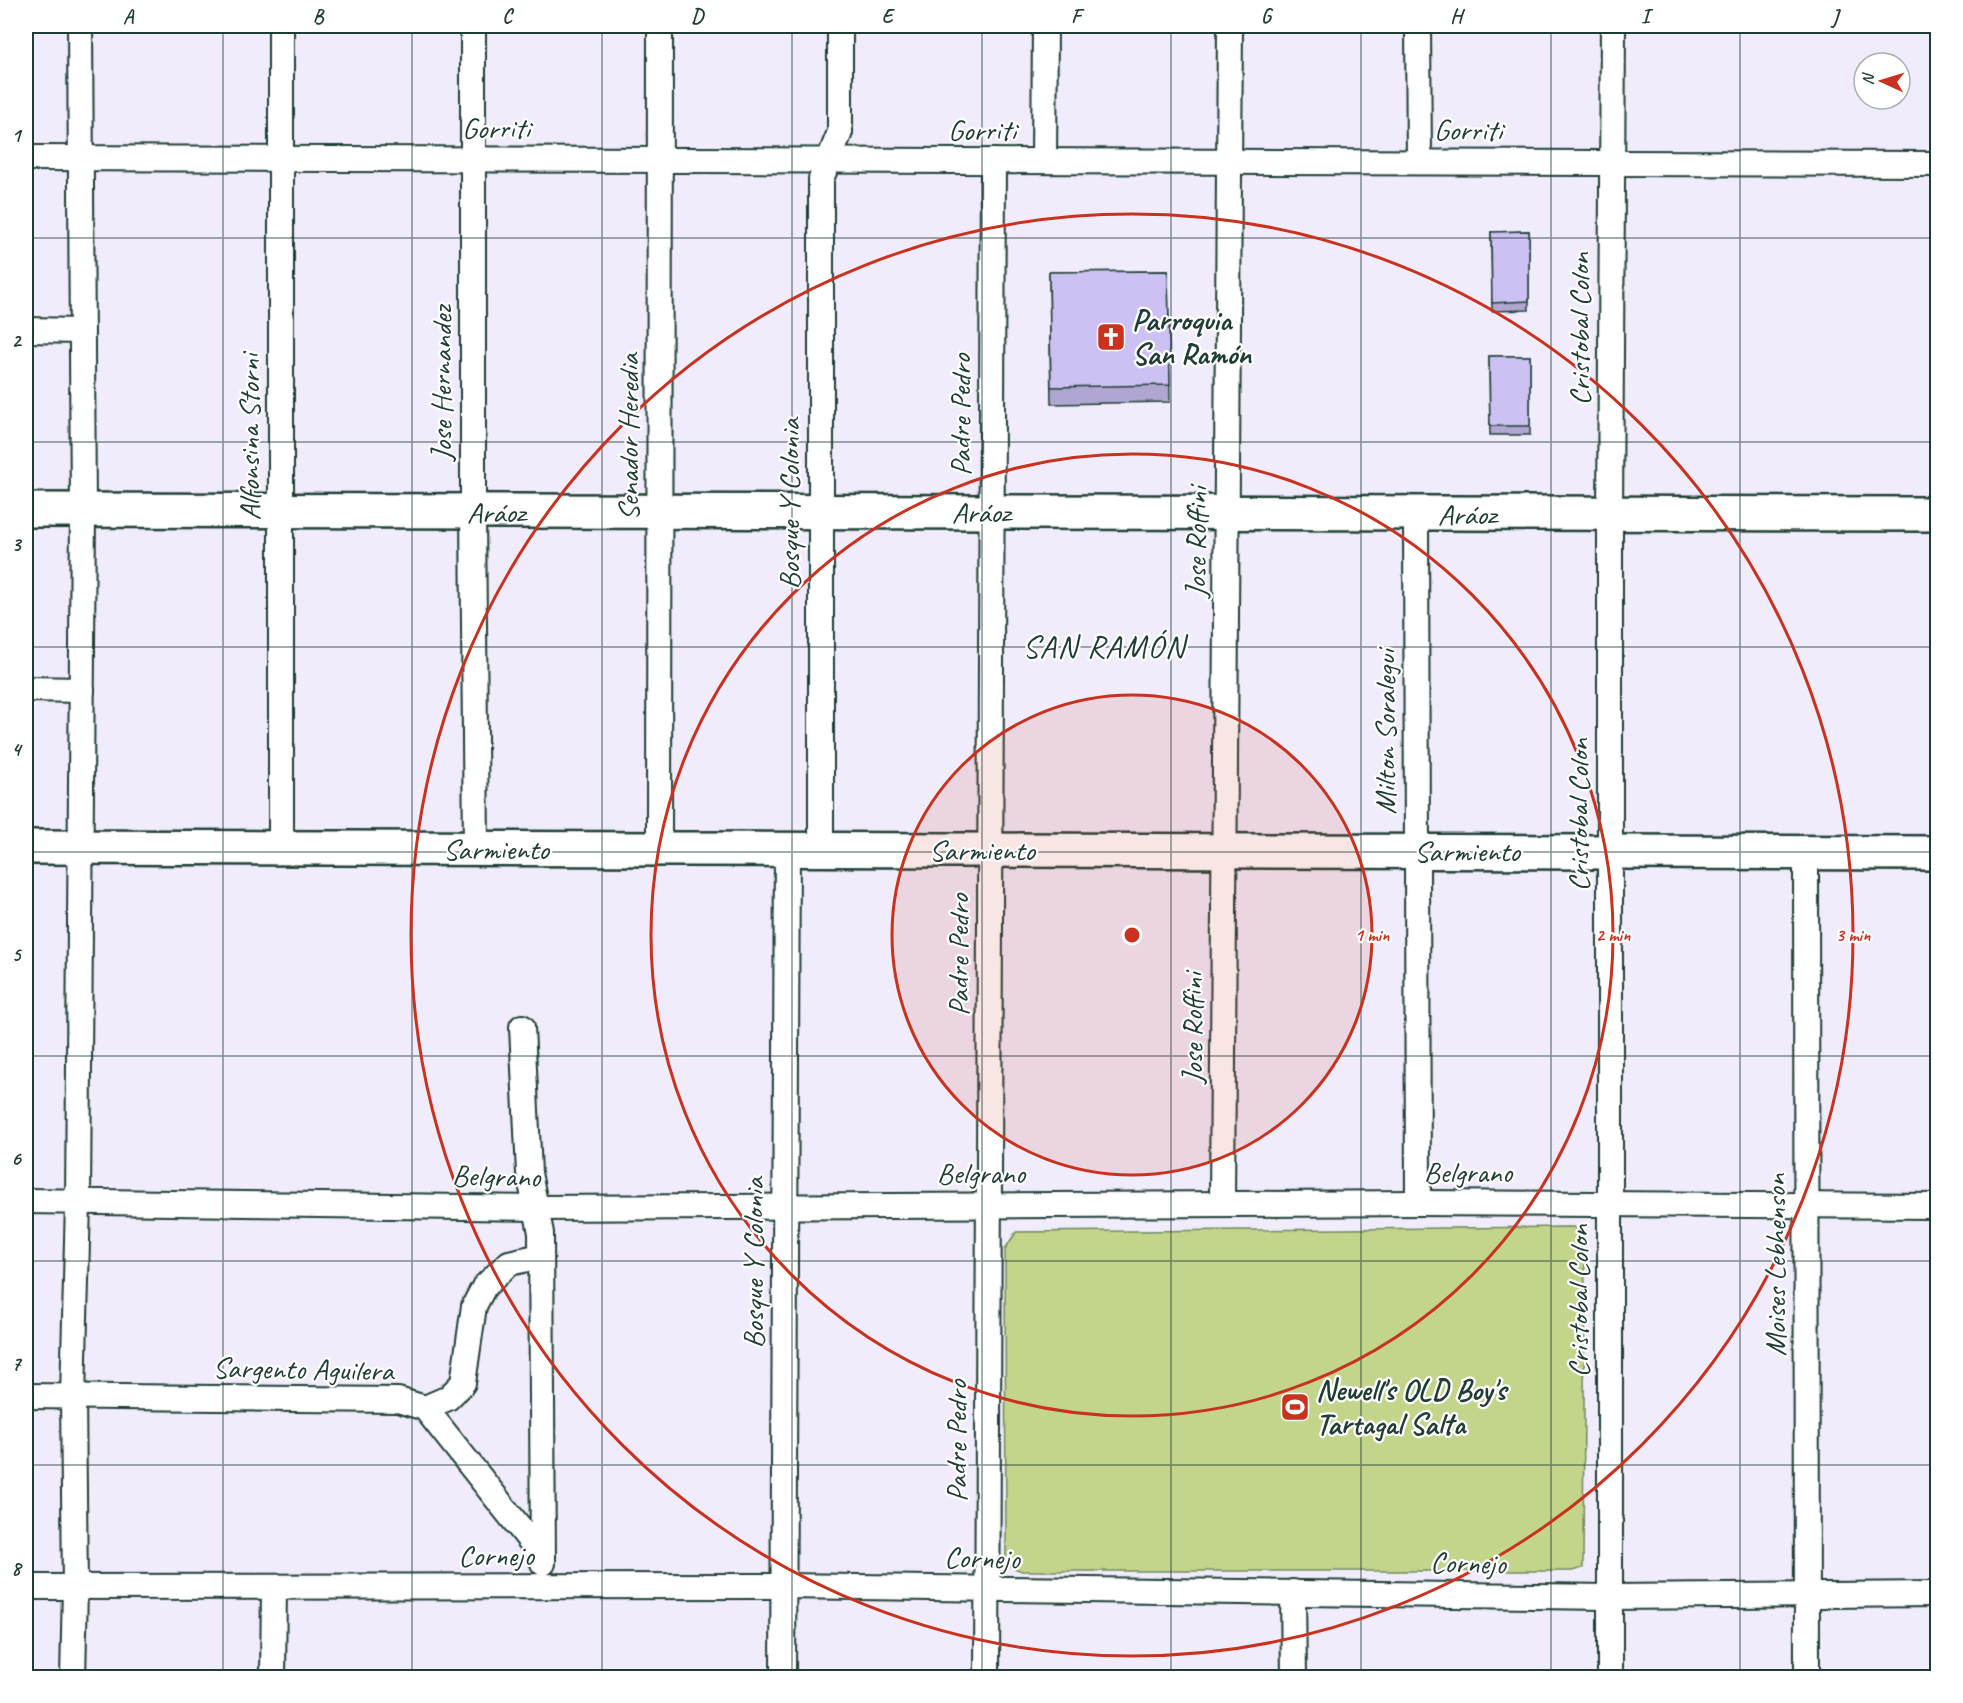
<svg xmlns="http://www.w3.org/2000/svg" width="1963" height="1703" font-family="Caveat,sans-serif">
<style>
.green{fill:#c3d58a;stroke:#71895f;stroke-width:1.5}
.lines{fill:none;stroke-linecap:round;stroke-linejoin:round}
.street-casing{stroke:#1f3d34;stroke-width:28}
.secondary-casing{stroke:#1f3d34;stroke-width:38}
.street{stroke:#fff;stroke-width:24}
.secondary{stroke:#fff;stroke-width:33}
.wall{fill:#b0a6d1;stroke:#1f3d34;stroke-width:1.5}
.building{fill:#cdc1f3;stroke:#1f3d34;stroke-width:1.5}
.grid{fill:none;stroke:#1f3d34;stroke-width:1.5;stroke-opacity:0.55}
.ring{fill:none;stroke:#c8321e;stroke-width:3}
.labels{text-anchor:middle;stroke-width:4.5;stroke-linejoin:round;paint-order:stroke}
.street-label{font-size:30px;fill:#1f3d34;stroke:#fff}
.poi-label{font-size:30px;font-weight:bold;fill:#1f3d34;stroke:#fff;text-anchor:start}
.neighbourhood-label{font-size:32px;letter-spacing:1.5px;fill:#1f3d34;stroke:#fff}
.centre{fill:#c8321e;stroke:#fff;stroke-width:3}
.ring-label{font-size:18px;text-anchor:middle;font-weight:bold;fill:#c8321e;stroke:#fff;stroke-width:4.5;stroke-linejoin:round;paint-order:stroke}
.neatline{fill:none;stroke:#1f3d34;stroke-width:2}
.grid-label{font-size:20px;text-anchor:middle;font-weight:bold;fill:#1f3d34}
</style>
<rect width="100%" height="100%" fill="#f0ecfb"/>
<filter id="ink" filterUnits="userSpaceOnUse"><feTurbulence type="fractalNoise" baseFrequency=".0167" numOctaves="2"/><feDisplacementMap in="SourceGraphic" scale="12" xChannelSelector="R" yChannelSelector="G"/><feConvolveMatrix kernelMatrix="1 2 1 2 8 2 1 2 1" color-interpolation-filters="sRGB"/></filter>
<g filter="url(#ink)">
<path class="green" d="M1574,1227L1585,1242L1583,1568L1572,1571H1022L1006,1565L1005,1249L1016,1232Z"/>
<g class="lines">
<g class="street-casing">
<g id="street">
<path d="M281,26V848"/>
<path d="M473,26V512L476,849"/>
<path d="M1418,26L1419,161"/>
<path d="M26,158L1938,164"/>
<path d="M1044,161L1045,26"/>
<path d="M26,330L82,331"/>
<path d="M1416,514L1418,1203"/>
<path d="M26,689L82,690"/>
<path d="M659,849L660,26"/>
<path d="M821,850V179L840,132V26"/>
<path d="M1806,852L1807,1678"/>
<path d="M522,1027L529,1173L541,1233L543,1563"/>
<path d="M26,1201L536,1208L1418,1203L1938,1206"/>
<path d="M1222,1204L1230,26"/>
<path d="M26,1396L398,1400L425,1408L543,1557"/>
<path d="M425,1408L448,1398L463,1383L474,1306L484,1287L509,1263L541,1256"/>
<path d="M26,1587L783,1586L1609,1597L1938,1594"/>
<path d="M1293,1592L1294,1678"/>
<path d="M73,1678L75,1587L73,1397L78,1202L83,510L80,26"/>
<path d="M273,1678L274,1587"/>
<path d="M783,1678L787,849"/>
<path d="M987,1678L993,161"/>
<path d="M1610,1678V514L1613,26"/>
</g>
</g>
<g class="secondary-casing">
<g id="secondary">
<path d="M26,510L1938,514"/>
<path d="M26,847L1938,853"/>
</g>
</g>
<use href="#street" class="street"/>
<use href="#secondary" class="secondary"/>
</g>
<g class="wall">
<path d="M1529,231V310L1492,311L1491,232Z"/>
<path d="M1168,271L1170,402L1051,404L1049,272Z"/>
<path d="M1489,356H1530V435H1490Z"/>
</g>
<g class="building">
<path d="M1529,231V301L1492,303L1491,232Z"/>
<path d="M1168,271L1170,385L1051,387L1049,272Z"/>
<path d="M1489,356H1530V426H1490Z"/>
</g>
</g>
<path class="grid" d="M223,26V1678M412,26V1678M602,26V1678M792,26V1678M982,26V1678M1171,26V1678M1361,26V1678M1551,26V1678M1740,26V1678M26,238H1938M26,442H1938M26,647H1938M26,852H1938M26,1056H1938M26,1261H1938M26,1465H1938"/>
<circle cx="1132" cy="935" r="240" fill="#c8321e" fill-opacity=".12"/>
<g class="ring">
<circle cx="1132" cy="935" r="240"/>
<circle cx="1132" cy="935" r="481"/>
<circle cx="1132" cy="935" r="721"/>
</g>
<defs>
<g id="church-square" transform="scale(1.5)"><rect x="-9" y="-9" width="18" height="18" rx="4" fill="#c8321e" stroke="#fff"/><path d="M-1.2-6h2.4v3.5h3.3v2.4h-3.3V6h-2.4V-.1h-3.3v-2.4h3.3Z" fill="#fff"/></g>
<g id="stadium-square" transform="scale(1.5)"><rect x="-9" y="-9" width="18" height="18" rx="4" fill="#c8321e" stroke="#fff"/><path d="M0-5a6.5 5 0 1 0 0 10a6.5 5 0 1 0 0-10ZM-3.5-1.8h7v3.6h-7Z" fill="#fff"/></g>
</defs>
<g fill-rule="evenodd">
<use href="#church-square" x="1111" y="337"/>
<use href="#stadium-square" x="1295" y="1407"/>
</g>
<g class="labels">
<g class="street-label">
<text x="496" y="138">Gorriti</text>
<text x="982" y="140">Gorriti</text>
<text transform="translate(1468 130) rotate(1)" y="10">Gorriti</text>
<text transform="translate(1579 329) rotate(-90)" y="10">Cristobal Colon</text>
<text transform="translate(441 383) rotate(-90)" y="10">Jose Hernandez</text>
<text transform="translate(960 415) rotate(-90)" y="10">Padre Pedro</text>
<text transform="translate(249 437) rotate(-90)" y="10">Alfonsina Storni</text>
<text transform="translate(628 437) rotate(-90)" y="10">Senador Heredia</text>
<text transform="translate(789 504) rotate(-90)" y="10">Bosque Y Colonia</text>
<text x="496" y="522">Aráoz</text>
<text x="981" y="522">Aráoz</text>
<text x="1467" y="524">Aráoz</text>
<text transform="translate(1196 542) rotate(-89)" y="10">Jose Roffini</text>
<text transform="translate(1385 732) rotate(-90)" y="10">Milton Soralegui</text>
<text transform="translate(1578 815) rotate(-90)" y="10">Cristobal Colon</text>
<text x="496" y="859">Sarmiento</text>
<text x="982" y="860">Sarmiento</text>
<text x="1467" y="861">Sarmiento</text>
<text transform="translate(958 955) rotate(-90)" y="10">Padre Pedro</text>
<text transform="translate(1192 1028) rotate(-90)" y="10">Jose Roffini</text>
<text x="1468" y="1182">Belgrano</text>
<text x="981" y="1183">Belgrano</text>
<text transform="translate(496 1176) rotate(1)" y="10">Belgrano</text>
<text transform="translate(753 1263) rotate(-90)" y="10">Bosque Y Colonia</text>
<text transform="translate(1775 1265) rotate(-90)" y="10">Moises Lebhenson</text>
<text transform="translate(1578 1301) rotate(-90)" y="10">Cristobal Colon</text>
<text transform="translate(303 1369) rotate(1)" y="10">Sargento Aguilera</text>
<text transform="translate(956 1441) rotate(-90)" y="10">Padre Pedro</text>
<text x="496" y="1565">Cornejo</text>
<text transform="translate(982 1558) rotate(1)" y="10">Cornejo</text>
<text transform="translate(1468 1563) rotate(1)" y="10">Cornejo</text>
</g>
<g class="poi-label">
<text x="1132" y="330">Parroquia<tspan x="1132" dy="34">San Ramón</tspan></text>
<text x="1316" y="1400">Newell's OLD Boy's<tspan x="1316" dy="34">Tartagal Salta</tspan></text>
</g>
<g class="neighbourhood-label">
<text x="1104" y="657">SAN RAMÓN</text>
</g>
</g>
<circle cx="1132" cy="935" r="9" class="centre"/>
<g class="ring-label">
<text x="1372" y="941">1 min</text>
<text x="1613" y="941">2 min</text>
<text x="1853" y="941">3 min</text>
</g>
<rect width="1963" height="1703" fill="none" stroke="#fff" stroke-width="66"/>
<g transform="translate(1882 81) rotate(274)"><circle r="28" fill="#ffffff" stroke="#a5b1ae" stroke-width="1.5"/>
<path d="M0-4.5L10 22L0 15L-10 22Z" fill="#c8321e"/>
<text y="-9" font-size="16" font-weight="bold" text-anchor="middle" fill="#1f3d34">N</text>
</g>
<rect x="33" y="33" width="1897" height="1637" class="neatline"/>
<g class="grid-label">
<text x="128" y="23">A</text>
<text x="318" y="23">B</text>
<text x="507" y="23">C</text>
<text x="697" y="23">D</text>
<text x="887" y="23">E</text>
<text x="1076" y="23">F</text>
<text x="1266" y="23">G</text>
<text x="1456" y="23">H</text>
<text x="1645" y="23">I</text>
<text x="1835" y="23">J</text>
<text x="16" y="142">1</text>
<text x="16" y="347">2</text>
<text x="16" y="551">3</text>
<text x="16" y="756">4</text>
<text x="16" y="961">5</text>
<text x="16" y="1165">6</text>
<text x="16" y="1370">7</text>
<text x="16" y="1575">8</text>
</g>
</svg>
